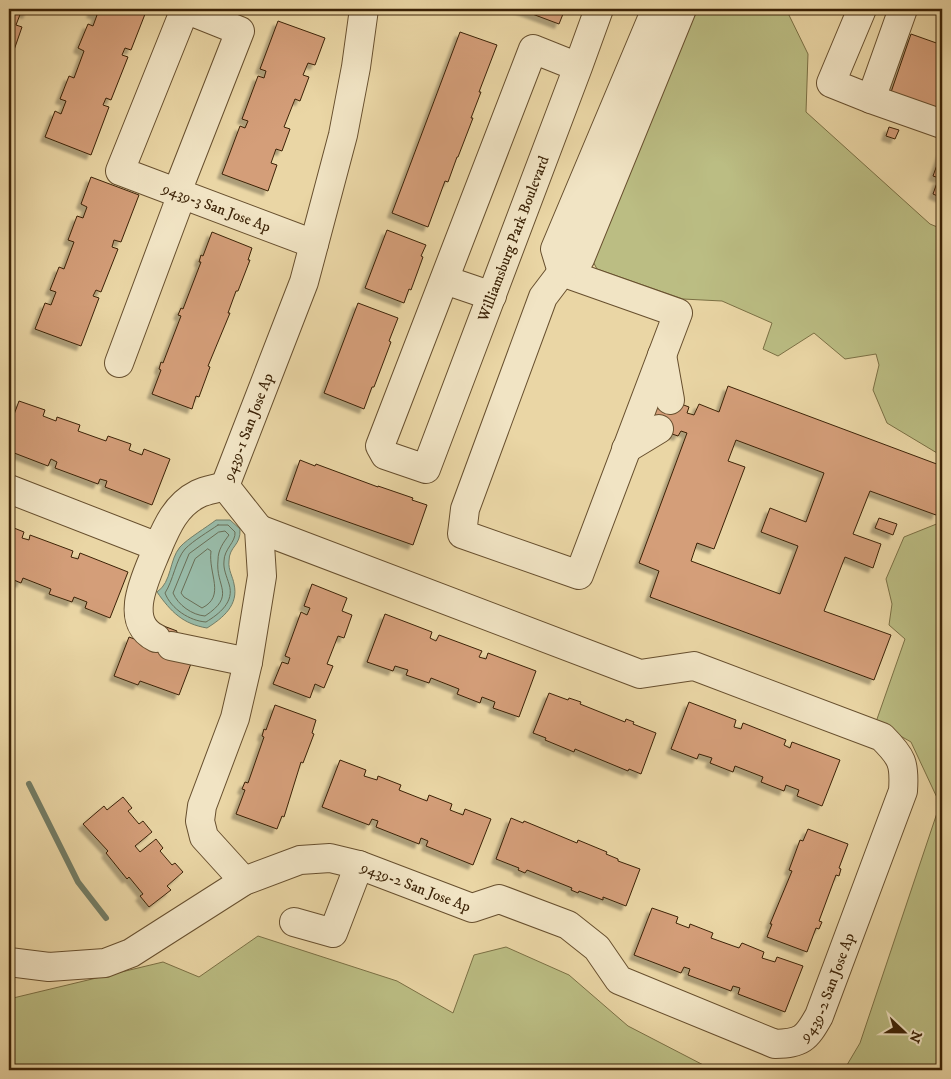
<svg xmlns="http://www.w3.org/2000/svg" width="951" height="1079" font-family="'IM FELL DW Pica',serif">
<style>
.green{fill:#bbbd83;stroke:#7b7044}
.water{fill:#98b9a6;stroke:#737d66}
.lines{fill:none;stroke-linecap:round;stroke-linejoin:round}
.shore{stroke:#6a6e56;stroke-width:1}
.stream{stroke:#737d66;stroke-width:6}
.building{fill:#d49e79;stroke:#3b2206;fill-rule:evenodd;filter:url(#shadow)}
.minor-casing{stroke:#674f2e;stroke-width:30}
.minor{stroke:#f1e4c4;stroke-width:28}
.labels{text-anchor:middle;stroke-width:5;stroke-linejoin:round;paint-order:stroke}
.street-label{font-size:15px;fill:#3b2206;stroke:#f1e4c4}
</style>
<defs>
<filter id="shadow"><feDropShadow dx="-4.5" dy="4.5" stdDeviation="1" flood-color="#0004"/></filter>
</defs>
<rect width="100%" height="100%" fill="#ead6a5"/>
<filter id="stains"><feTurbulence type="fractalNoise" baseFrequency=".004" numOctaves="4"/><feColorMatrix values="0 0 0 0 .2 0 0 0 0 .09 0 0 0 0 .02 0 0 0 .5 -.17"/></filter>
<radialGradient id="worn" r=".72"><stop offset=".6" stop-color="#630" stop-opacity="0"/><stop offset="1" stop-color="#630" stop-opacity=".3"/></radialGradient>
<g class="green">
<path d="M695,9H786L808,54L806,112L930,224L942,229V456L887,423L873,390L879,365L876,354L845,359L814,333L778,356L763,349L772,323L722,301L683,299L597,269L589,254Z"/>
<path d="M942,517V1070H844L860,1043L940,804L911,742L876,722L905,639L889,625L892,604L886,579L904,537L939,523Z"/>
<path d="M258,936L397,981L453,1013L474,955L506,947L569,975L628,1026L713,1070H9V999L163,962L199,977Z"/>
</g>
<path class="water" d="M216,520H230L240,529C241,546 229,546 229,561C228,570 233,577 234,584C239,605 223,618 207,628C183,624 171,612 157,592C172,582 169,560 180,547C187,539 207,527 216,520Z"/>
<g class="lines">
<g class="shore">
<path d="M218,525H228L235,532C236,542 224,549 224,561C223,569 227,577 229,584C235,602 219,614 206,622C190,621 171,609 165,593C173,581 176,559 185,549C194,540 208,532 218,525Z"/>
<path d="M219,532L225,531L229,535C223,543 218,550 218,560C215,587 237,595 205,616C192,615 178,605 173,593L189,554Z"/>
<path d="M208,549L211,551C208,574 226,596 202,608L184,597L181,593L195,559Z"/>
</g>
<path class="stream" d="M29,784L78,882L106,918"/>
</g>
<g class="building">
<path d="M9,9H29L27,14L21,12L16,25L22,27L13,53L9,52Z"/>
<path d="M93,9H147L131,50L125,48L122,55L128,57L111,100L106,98L103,105L109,107L91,155L45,137L55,111L61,114L66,101L60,99L69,76L74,78L84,51L78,48L88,24L93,26L97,15L91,13Z"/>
<path d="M519,9H565L559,24Z"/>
<path d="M278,21L325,38L315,65L308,63L303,75L309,77L300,101L295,99L284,127L290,129L282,151L276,149L271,163L277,165L268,191L222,174L240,126L245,128L248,121L242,119L258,76L264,78L266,71L260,69Z"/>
<path d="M460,32L497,45L479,92H481L471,118H473L458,157H457L448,182L445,181L428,227L392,213Z"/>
<path d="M911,34L942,45V102L939,110L889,98Z"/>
<path d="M889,127L899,130L895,139L886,136Z"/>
<path d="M942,151V179L933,176Z"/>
<path d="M91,177L139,195L121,242L114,240L112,247L118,249L101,292L96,290L93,296L99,298L81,346L35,329L45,303L51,305L56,292L50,290L59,267L64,269L74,242L68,240L77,216L83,218L87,207L81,204Z"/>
<path d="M938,180L942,181V198L933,194Z"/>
<path d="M387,230L426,245L421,256L423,257L411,290L409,289L404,303L365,288Z"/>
<path d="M212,232L252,248L248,260H250L238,291H236L228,313H230L208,366L210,367L199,397L196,396L192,409L152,394L161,370L159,369L161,362L163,363L181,316L178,315L181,308L183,309L201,262H199L201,255L203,256Z"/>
<path d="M358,303L398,318L389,341L391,342L374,387H372L364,409L324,393Z"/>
<path d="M728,386L942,466V499L936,515L870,491L853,534L881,544L873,568L845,557L824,611L891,635L874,680L650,597L659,571L639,563L687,433L681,431L678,436L649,426L660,396L689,407L687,413L694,415L699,404L719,412ZM736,440L824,473L806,522L770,508L761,532L798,546L780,594L691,561L697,543L714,549L745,467L728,461Z"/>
<path d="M19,401L45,410L43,416L56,421L57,417L80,425L78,431L106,441L108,436L131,444L129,450L142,455L144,449L170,459L152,505L105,487L107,481L100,479L98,484L55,468L57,462L51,459L48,466L9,451V428Z"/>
<path d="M300,460L315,466L316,464L378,487V486L413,498L412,500L427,505L413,545L286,500Z"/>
<path d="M879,518L897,524L893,535L875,528Z"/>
<path d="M9,526L24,532L22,538L29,540L30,535L73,551L71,557L78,559L80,553L128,572L110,618L85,608L87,602L74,597L72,602L49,594L51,589L23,578L21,583L9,578Z"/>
<path d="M312,584L347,598L342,611L352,615L344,638L338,636L327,664L333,666L324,688L315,684L310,698L273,684L282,662L288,664L290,658L285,656L301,612L307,615L310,608L304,606Z"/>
<path d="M385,614L432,632L430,638L436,641L439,635L482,651L479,657L486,659L488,653L536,671L519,717L493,708L495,702L482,697L480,703L457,694L459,689L431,678L429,683L406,675L408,670L395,666L393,671L367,662Z"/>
<path d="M161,625L177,631L169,653L192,661L179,695L140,681L138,685L114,676L129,637L153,646Z"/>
<path d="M549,693L568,700L569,698L581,702L580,704L625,722L626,719L634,722L633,724L656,733L641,774L629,769L628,771L575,749L574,752L545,740L546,738L533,733Z"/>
<path d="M689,702L736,720L734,727L741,729L743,723L786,740L784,745L790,748L792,742L840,760L822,806L797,796L799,790L786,785L784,791L761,782L763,777L735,766L733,772L710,763L712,758L699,754L697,759L671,749Z"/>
<path d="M275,705L316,720L312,733L314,734L303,763L301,762L284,817L282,816L277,829L236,814L245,790L242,789L245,782L248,783L264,737L262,736L264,729L266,730Z"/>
<path d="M340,760L366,770L364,776L377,780L378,776L401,785L399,790L427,801L429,795L452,804L450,810L463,815L465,809L491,819L473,865L426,846L428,841L421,838L419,844L376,827L378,821L372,819L369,825L322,807Z"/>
<path d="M123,797L132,808L128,811L139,824L143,821L152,832L135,846L140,852L156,839L163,848L160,851L172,865L175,863L183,872L167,886L171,890L149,907L140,896L143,894L129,877L127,879L106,853L108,851L83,824L104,806L107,810Z"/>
<path d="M511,818L523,823L524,821L577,843L578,840L607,852L606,854L618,859V861L640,869L626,906L603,897V900L579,891L578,893L571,890L572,888L527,870L525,873L518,870L519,868L496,859Z"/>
<path d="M808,829L848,844L839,868L841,869L839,876L836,875L819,921L822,922L819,929L816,928L807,952L767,937L772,924H770L792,871L789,870L800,840L803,841Z"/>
<path d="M652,908L678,917L676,923L689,928L690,924L713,933L711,938L739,948L742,943L764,952L762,958L775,962L777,957L803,966L785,1012L738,994L740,988L733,986L731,991L688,975L690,969L684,967L681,973L634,955Z"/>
</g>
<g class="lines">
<g class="minor-casing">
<g id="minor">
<path d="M862,9L831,83L871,99"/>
<path d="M903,9L871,99L942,124"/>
<path id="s1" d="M578,67L533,49L380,446L385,455L426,469L578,67L599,9"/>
<path id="s2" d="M177,192L240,31L185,9L120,171L314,244"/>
<path d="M562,272L678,313L579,575L462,534L465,509L543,297L562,272L580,259L682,9"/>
<path d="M562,272L555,249L656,9"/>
<path d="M445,280L492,296"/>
<path d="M662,355L670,400"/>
<path d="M119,363L182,194"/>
<path d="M626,449L659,429"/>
<path d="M9,489L158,547C167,526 176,505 198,494C206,490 216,489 225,486"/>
<path d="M156,638C121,621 148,573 158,547"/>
<path d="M171,646L248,662"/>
<path id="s3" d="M244,881L204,837L200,821L202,806L235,718L248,662L262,576L259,529L225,486L304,282L343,135L356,67L364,9"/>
<path d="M294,922L333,933L359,865"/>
<path id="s4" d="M9,962L49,967L105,963L131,953L244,881L300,860L330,858L359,865L472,908L499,899L568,925L597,948L619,980L775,1044C802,1043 806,1039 819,1016L903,791C905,763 902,757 882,737L694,666L640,674L259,529"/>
</g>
</g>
<use href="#minor" class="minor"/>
</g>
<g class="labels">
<g class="street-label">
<text dy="5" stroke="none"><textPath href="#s2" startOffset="510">9439-3 San Jose Ap</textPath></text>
<text dy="5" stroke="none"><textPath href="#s1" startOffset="774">Williamsburg Park Boulevard</textPath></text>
<text dy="5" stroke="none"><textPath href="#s3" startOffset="495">9439-1 San Jose Ap</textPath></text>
<text dy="5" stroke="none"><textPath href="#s4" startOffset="439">9439-2 San Jose Ap</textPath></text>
<text dy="5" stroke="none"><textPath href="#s4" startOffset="932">9439-2 San Jose Ap</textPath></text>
</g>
</g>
<rect width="951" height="1079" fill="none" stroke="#ead6a5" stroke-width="30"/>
<rect x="10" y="10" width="931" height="1059" fill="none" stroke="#3b2206" stroke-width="2.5"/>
<rect x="15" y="15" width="921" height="1049" fill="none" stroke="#3b2206"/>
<g transform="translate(904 1032) rotate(112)" stroke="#f1e4c4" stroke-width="4" paint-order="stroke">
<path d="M0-4L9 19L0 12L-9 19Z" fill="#3b2206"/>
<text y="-8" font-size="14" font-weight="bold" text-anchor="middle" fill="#3b2206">N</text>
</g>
<rect width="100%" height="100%" filter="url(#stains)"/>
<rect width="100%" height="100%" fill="url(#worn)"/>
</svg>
